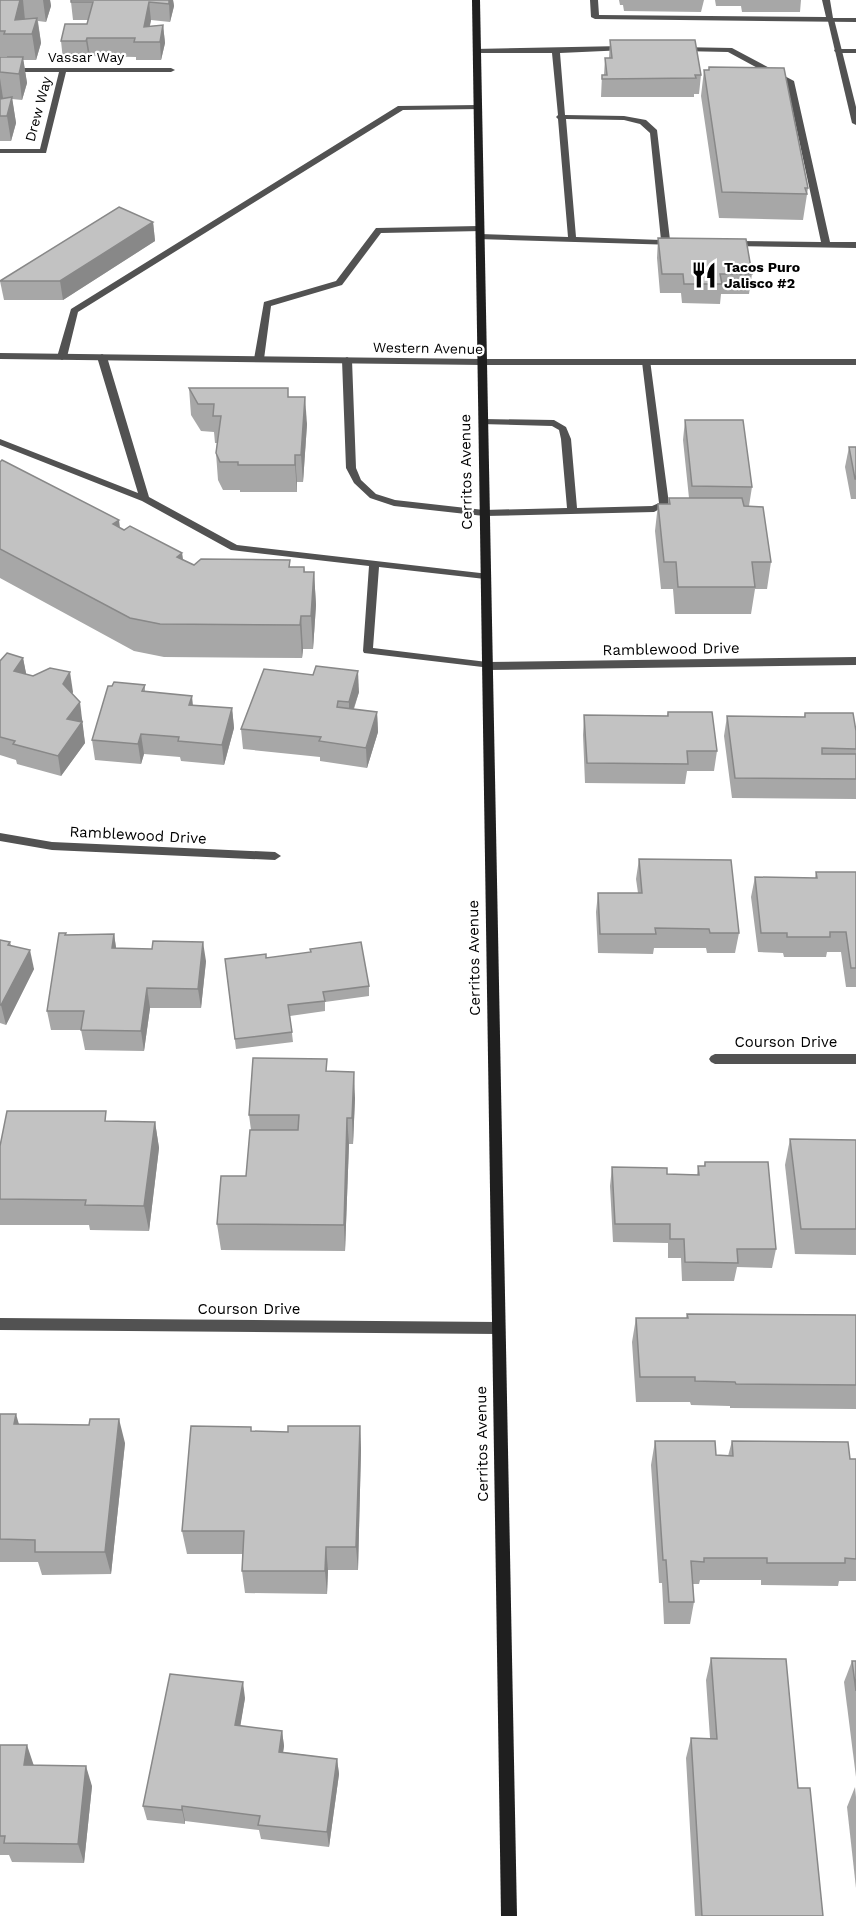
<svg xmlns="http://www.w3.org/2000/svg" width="856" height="1916" font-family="'Work Sans',sans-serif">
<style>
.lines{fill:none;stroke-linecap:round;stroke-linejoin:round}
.service{fill:#525252;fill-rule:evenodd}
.minor{fill:#525252;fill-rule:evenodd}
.tertiary{fill:#525252;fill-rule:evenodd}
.secondary{fill:#1f1f1f;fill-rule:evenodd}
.wall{fill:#a7a7a7}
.shaded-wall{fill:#888}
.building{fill:#c2c2c2;stroke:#888;stroke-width:1.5}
.labels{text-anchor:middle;stroke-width:4.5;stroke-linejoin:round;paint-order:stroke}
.far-street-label{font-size:14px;fill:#000;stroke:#fff}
.far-poi-label{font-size:14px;font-weight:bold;fill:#000;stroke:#fff;text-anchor:start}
.street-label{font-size:15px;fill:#000;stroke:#fff}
</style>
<rect width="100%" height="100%" fill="#fff"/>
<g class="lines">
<g class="service">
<path d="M590,0H598L599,15L826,17L822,0H830L833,18H856V22L595,19L591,17Z"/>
<path d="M623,46H626V50L560,53L565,115L624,116L646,120L657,130L670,240L676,241V245L477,239L476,237L480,234L568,237L558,119L556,117L558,115L552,53H474V49ZM566,119L624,120L640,124L650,133L661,240L576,237Z"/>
<path d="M677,47L732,48L794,81L830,242H856V248L730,246L729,244L733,241L821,242L787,84L728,52L680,51H677Z"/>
<path d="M835,49H856V53H838L834,51Z"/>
<path d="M478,105H481V109L403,110L78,312L67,357L62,360L57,357L71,309L398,106Z"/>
<path d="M479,226L482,227V231L381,233L342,285L271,306L264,359L259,362L254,359L264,302L336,281L376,228Z"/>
<path d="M102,354L107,357L149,497L237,545L489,574V578L485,579L379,567L373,648L487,662L492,666L491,668L364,653L363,651L369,566L231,550L142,501L0,445V439L138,493L97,357Z"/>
<path d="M347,357L352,360L356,468L361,480L376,494L395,500L484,510L567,508L561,439L559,430L552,426L480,424V420L483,419L554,420L566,427L571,439L577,508L652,506L659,503L642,362L647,359L650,360L669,504L654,512L484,516L394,506L370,498L354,483L346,468L342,360Z"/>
</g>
<g class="minor">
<path d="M827,17L834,19L856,107V125L852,123Z"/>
<path d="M0,68H171L175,70L171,72H66L46,153H0V149H40L59,72H0Z"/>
<path d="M856,657V665L487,670L482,666L487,662Z"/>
<path d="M0,833L52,842L275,852L281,856L275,860L52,850L0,841Z"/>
<path d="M715,1054H856V1064H715L711,1062L709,1059L711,1056Z"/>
<path d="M0,1318L498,1322L503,1324L505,1328L503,1332L498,1334L0,1330Z"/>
</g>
<path class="tertiary" d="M0,353L482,359H856V365H482L0,359Z"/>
<path class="secondary" d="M472,0H480L517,1916H501Z"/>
</g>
<g class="wall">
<path d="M0,0H50L51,6L46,22L38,21L41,43L36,60H23L27,83L22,100L12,99L16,123L11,141H0V57H7V56H0Z"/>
<path d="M173,0L174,6L170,22L151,20L150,26L163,25L165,43L161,60H136V57L90,56L89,60H63L61,41L87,24L88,20H73L71,2Z"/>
<path d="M619,0H704L701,12L624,11L623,5H620Z"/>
<path d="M715,0H801L800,12H742L741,6H716Z"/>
<path d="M610,40L701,75L699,94H694V97H601L602,75H604L605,58H609Z"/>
<path d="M709,67L808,188L803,220L719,218L701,96L704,70H709Z"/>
<path d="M153,222L155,241L63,300H4L0,281Z"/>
<path d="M658,238L752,274L749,294H721L720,304L682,303L681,293H660L657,258Z"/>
<path d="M189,388H288V397L307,424L303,482H297V492H240V490H223L218,480L216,453L217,443H215L214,432L201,431L191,415Z"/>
<path d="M685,420L752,487L749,506L771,562L767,589H755L751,614H675L673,589H661L655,531L658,504H668L669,498H689L683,440Z"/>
<path d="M849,447H856V499H851L845,467Z"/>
<path d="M0,462L124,530L182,553L183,560L194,565L290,560V567H304L305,572H314L316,605L313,649H303L302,658L164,657L134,651L0,578Z"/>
<path d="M23,658L26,674L73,692L72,694L83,722L82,723L85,743L61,776L17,764L16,760L0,755V661Z"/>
<path d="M145,685V692L193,705L232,708L234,728L224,765L181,761L180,757L144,754L141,764L95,760L92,740L112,686Z"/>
<path d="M359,692L354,709L377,712L378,732L367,768L320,761V757L243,749L241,729Z"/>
<path d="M668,712L717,751L714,771H687L685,784L585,783L583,735L584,715L667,716Z"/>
<path d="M805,713L856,731V799L732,798L724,736L727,716L804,717Z"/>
<path d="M639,859L739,933L735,953H707L706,948H654L653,954L598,953L596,912L598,893H638L636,879Z"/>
<path d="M816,872H856V987H846L841,952H827L826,957H784L783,953L758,952L751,897L755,877L815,878Z"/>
<path d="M66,933V935L114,934L116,948L206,961L201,1008H150L144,1051L85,1050L81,1030H51L47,1011Z"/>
<path d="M0,940L10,942L11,945L34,969L6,1025L0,1023Z"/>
<path d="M266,958L369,986V996L325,1002V1011L290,1016L293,1042L236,1049L225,959Z"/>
<path d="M327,1071L355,1098L353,1144H349L345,1251L221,1250L217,1224L246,1176L251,1130L249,1115Z"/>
<path d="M108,1121L155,1122L159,1148L149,1231L90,1230L89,1225H0V1199Z"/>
<path d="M790,1139L856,1140V1255L795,1254L785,1165Z"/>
<path d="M705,1162L776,1249L772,1268L737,1267L734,1281H682L681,1258H668V1243L613,1242L610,1186L612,1167L667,1174L697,1175L698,1166H704Z"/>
<path d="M687,1314L856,1315V1409L730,1408V1406L691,1405L690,1402H636L632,1342L636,1318H686Z"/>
<path d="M0,1414L19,1424L125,1443L111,1574L42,1575L38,1562H0Z"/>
<path d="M360,1426L361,1450L358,1570H328L327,1594L245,1593L242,1571L243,1554H187L182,1531L252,1431L288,1432Z"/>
<path d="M655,1441L716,1455L728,1456L732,1441L850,1459H856V1581H839L838,1586L761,1585V1580H700L699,1584H693L694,1602L690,1624H664L662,1583H659L651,1465Z"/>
<path d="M711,1658L798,1788L823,1916H695L686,1758L691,1738H710L706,1680Z"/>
<path d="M852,1661H856V1777L844,1682Z"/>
<path d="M245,1698L240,1726L282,1731L284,1746L283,1752L337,1759L339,1774L329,1847L261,1839L259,1830L185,1821V1824L147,1820L143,1806Z"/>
<path d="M0,1745L34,1765L92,1786L84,1863L12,1862L9,1855H0Z"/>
<path d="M855,1787L856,1797V1888L847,1807Z"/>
</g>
<g class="shaded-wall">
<path d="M20,0H23L25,20H15Z"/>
<path d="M43,0H50L51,6L46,22Z"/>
<path d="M169,0H173L174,6L170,22L169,4Z"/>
<path d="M149,2L151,20L146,42L144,27Z"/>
<path d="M37,18L41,43L36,60L32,34Z"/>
<path d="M163,25L165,43L161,60L160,42Z"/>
<path d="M87,38L90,56L89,60L86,41Z"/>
<path d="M23,57L27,83L22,100L19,74Z"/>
<path d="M0,78L3,98L0,110Z"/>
<path d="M12,97L16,123L11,141L7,116Z"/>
<path d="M153,222L155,241L63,300L60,281Z"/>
<path d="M305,397L307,424L303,482L301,455Z"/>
<path d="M295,455L297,482V492L295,465Z"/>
<path d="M119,520L123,552L113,524Z"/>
<path d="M182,553L186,585L177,557Z"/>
<path d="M314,572L316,605L313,649L311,616Z"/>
<path d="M301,616L303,649L302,658L300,625Z"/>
<path d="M23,658L27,678L14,671Z"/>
<path d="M358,671L359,692L349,722V702Z"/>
<path d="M70,672L73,692L66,704L63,684Z"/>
<path d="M192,696L194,716L189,705Z"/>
<path d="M80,702L85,743L61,776L58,756L67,719Z"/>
<path d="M232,708L234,728L224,765L222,745Z"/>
<path d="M377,712L378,732L367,768L366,748Z"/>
<path d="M141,734L144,754L141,764L138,744Z"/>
<path d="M114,934L117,954L112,948Z"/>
<path d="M203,942L206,961L201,1008L198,989Z"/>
<path d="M30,950L34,969L6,1025L1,1005Z"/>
<path d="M147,988L150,1008L144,1051L141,1031Z"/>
<path d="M354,1072L355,1098L353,1144L352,1118Z"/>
<path d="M347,1118L349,1144L345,1251L344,1225Z"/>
<path d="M155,1122L159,1148L149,1231L144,1206Z"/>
<path d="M16,1414L23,1438L14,1424Z"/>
<path d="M119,1419L125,1443L111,1574L105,1552Z"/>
<path d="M360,1426L361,1450L358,1570L356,1547Z"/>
<path d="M326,1547L328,1570L327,1594L325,1571Z"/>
<path d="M243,1682L245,1698L238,1740L235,1725Z"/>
<path d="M282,1731L284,1746L281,1766L279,1752Z"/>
<path d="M27,1745L34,1766L24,1765Z"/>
<path d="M337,1759L339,1774L329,1847L327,1832Z"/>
<path d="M86,1766L92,1786L84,1863L78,1844Z"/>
<path d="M182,1806L185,1821V1824L182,1810Z"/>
</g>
<g class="building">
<path d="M0,0H20L15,20L37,18L32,34H4L5,31H0Z"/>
<path d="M71,0H169V4L149,2L144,27L163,25L160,42H134L135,38H87L86,41H61L65,24H87L93,2H71Z"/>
<path d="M610,40H695L701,75H695L696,78L602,79V75H607L605,58H612Z"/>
<path d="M0,57H23L19,74L0,72Z"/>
<path d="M709,67L784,68L808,188H805L807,194L722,192L704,70H709Z"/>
<path d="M12,97L7,116H0V99Z"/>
<path d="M119,207L153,222L60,281H0Z"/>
<path d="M658,238L746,239L752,274H720L722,284H684L683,274H662Z"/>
<path d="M189,388H288V397H305L301,455H295V465H238V462H220L216,453L221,416H213L214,404H198Z"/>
<path d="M685,420H743L752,487L692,486Z"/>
<path d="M849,447H856V479H855Z"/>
<path d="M2,460L119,520L113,524L124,530L130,526L182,553L177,557L194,565L201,559L290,560L289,567H304V572H314L311,616H301L300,625L160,624L130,618L0,549V462Z"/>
<path d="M669,498H742L744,506L763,507L771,562H752L755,587H678L676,562H664L658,504H670Z"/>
<path d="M7,653L23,658L14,671L33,676L50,668L70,672L63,684L80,702L67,719L82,722L58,756L13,744L15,741L0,737V661Z"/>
<path d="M316,666L358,671L349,702L338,701L337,707L377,712L366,748L319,741L321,737L241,729L264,669L313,675Z"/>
<path d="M114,682L145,685L142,691L192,696L189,705L232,708L222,745L178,741L179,737L141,734L138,744L92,740L108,686H112Z"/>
<path d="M668,712H712L717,751H687L688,764L587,763L584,715L668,716Z"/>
<path d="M805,713H853L856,731V749L822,748V754H856V779L735,778L727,716L805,717Z"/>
<path d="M639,859L731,860L739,933H710L709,929L655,928L656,934H600L598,893H642Z"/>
<path d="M816,872H856V968H851L846,932H830V937H787V933H761L755,877L817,878Z"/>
<path d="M59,933H66L65,935L114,934L112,948L152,949L153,941L203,942L198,989L147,988L141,1031L81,1030L84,1011H47Z"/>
<path d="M0,940L10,942L8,945L30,950L1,1005H0Z"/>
<path d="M361,942L369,986L323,992L325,1001L288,1005L292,1032L235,1039L225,959L266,954V958L311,952L310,949Z"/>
<path d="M253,1058L327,1059L326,1071L354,1072L352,1118H347L344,1225L217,1224L221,1176H246L250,1130H298L299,1115H249Z"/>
<path d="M7,1111H106L105,1121L155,1122L144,1206L85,1205L86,1200L0,1199V1146Z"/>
<path d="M790,1139L856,1140V1229H801Z"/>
<path d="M705,1162H768L776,1249H737L738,1263L685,1262L684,1239H670V1224H615L612,1167L667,1168V1174L699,1175L698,1166H705Z"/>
<path d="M687,1314L856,1315V1385L736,1384L735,1382L695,1381V1377H640L636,1318H688Z"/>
<path d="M0,1414H16L14,1424L89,1425L90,1419H119L105,1552H35V1540L0,1539Z"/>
<path d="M191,1426L251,1427V1431L288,1432V1426H360L356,1547H326L325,1571H242L244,1531H182Z"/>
<path d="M655,1441H715L716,1455L733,1456L732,1441L848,1442L850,1459H856V1559L845,1558V1563H767V1558H704V1562L691,1561L694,1602H669L666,1560H663Z"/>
<path d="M711,1658L786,1659L798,1788H810L823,1916H702L691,1738L717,1739Z"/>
<path d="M852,1661H856V1691Z"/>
<path d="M170,1674L243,1682L235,1725L282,1731L279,1752L337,1759L327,1832L258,1825L260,1816L182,1806V1810L143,1806Z"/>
<path d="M0,1745H27L24,1765L86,1766L78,1844L4,1843L5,1836H0Z"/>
</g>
<defs>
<g id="restaurant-bare" transform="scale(2.07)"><path d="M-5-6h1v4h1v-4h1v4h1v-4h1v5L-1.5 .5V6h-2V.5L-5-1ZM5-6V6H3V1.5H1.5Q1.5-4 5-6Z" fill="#000" stroke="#fff" stroke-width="2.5" paint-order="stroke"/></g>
</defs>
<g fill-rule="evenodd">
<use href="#restaurant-bare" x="704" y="275"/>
</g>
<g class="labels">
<g class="far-street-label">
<text x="86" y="62">Vassar Way</text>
<text transform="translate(38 109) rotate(-75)" y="5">Drew Way</text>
<text transform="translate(428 348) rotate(1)" y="5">Western Avenue</text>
</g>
<g class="far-poi-label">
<text x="724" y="272">Tacos Puro<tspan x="724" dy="16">Jalisco #2</tspan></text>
</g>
<g class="street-label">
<text transform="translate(466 472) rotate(-91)" y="5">Cerritos Avenue</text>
<text transform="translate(671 649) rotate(-1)" y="5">Ramblewood Drive</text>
<text transform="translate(138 835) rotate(3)" y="5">Ramblewood Drive</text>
<text transform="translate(474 958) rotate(-91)" y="5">Cerritos Avenue</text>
<text x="786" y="1047">Courson Drive</text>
<text x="249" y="1314">Courson Drive</text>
<text transform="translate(482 1444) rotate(-91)" y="5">Cerritos Avenue</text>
</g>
</g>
</svg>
